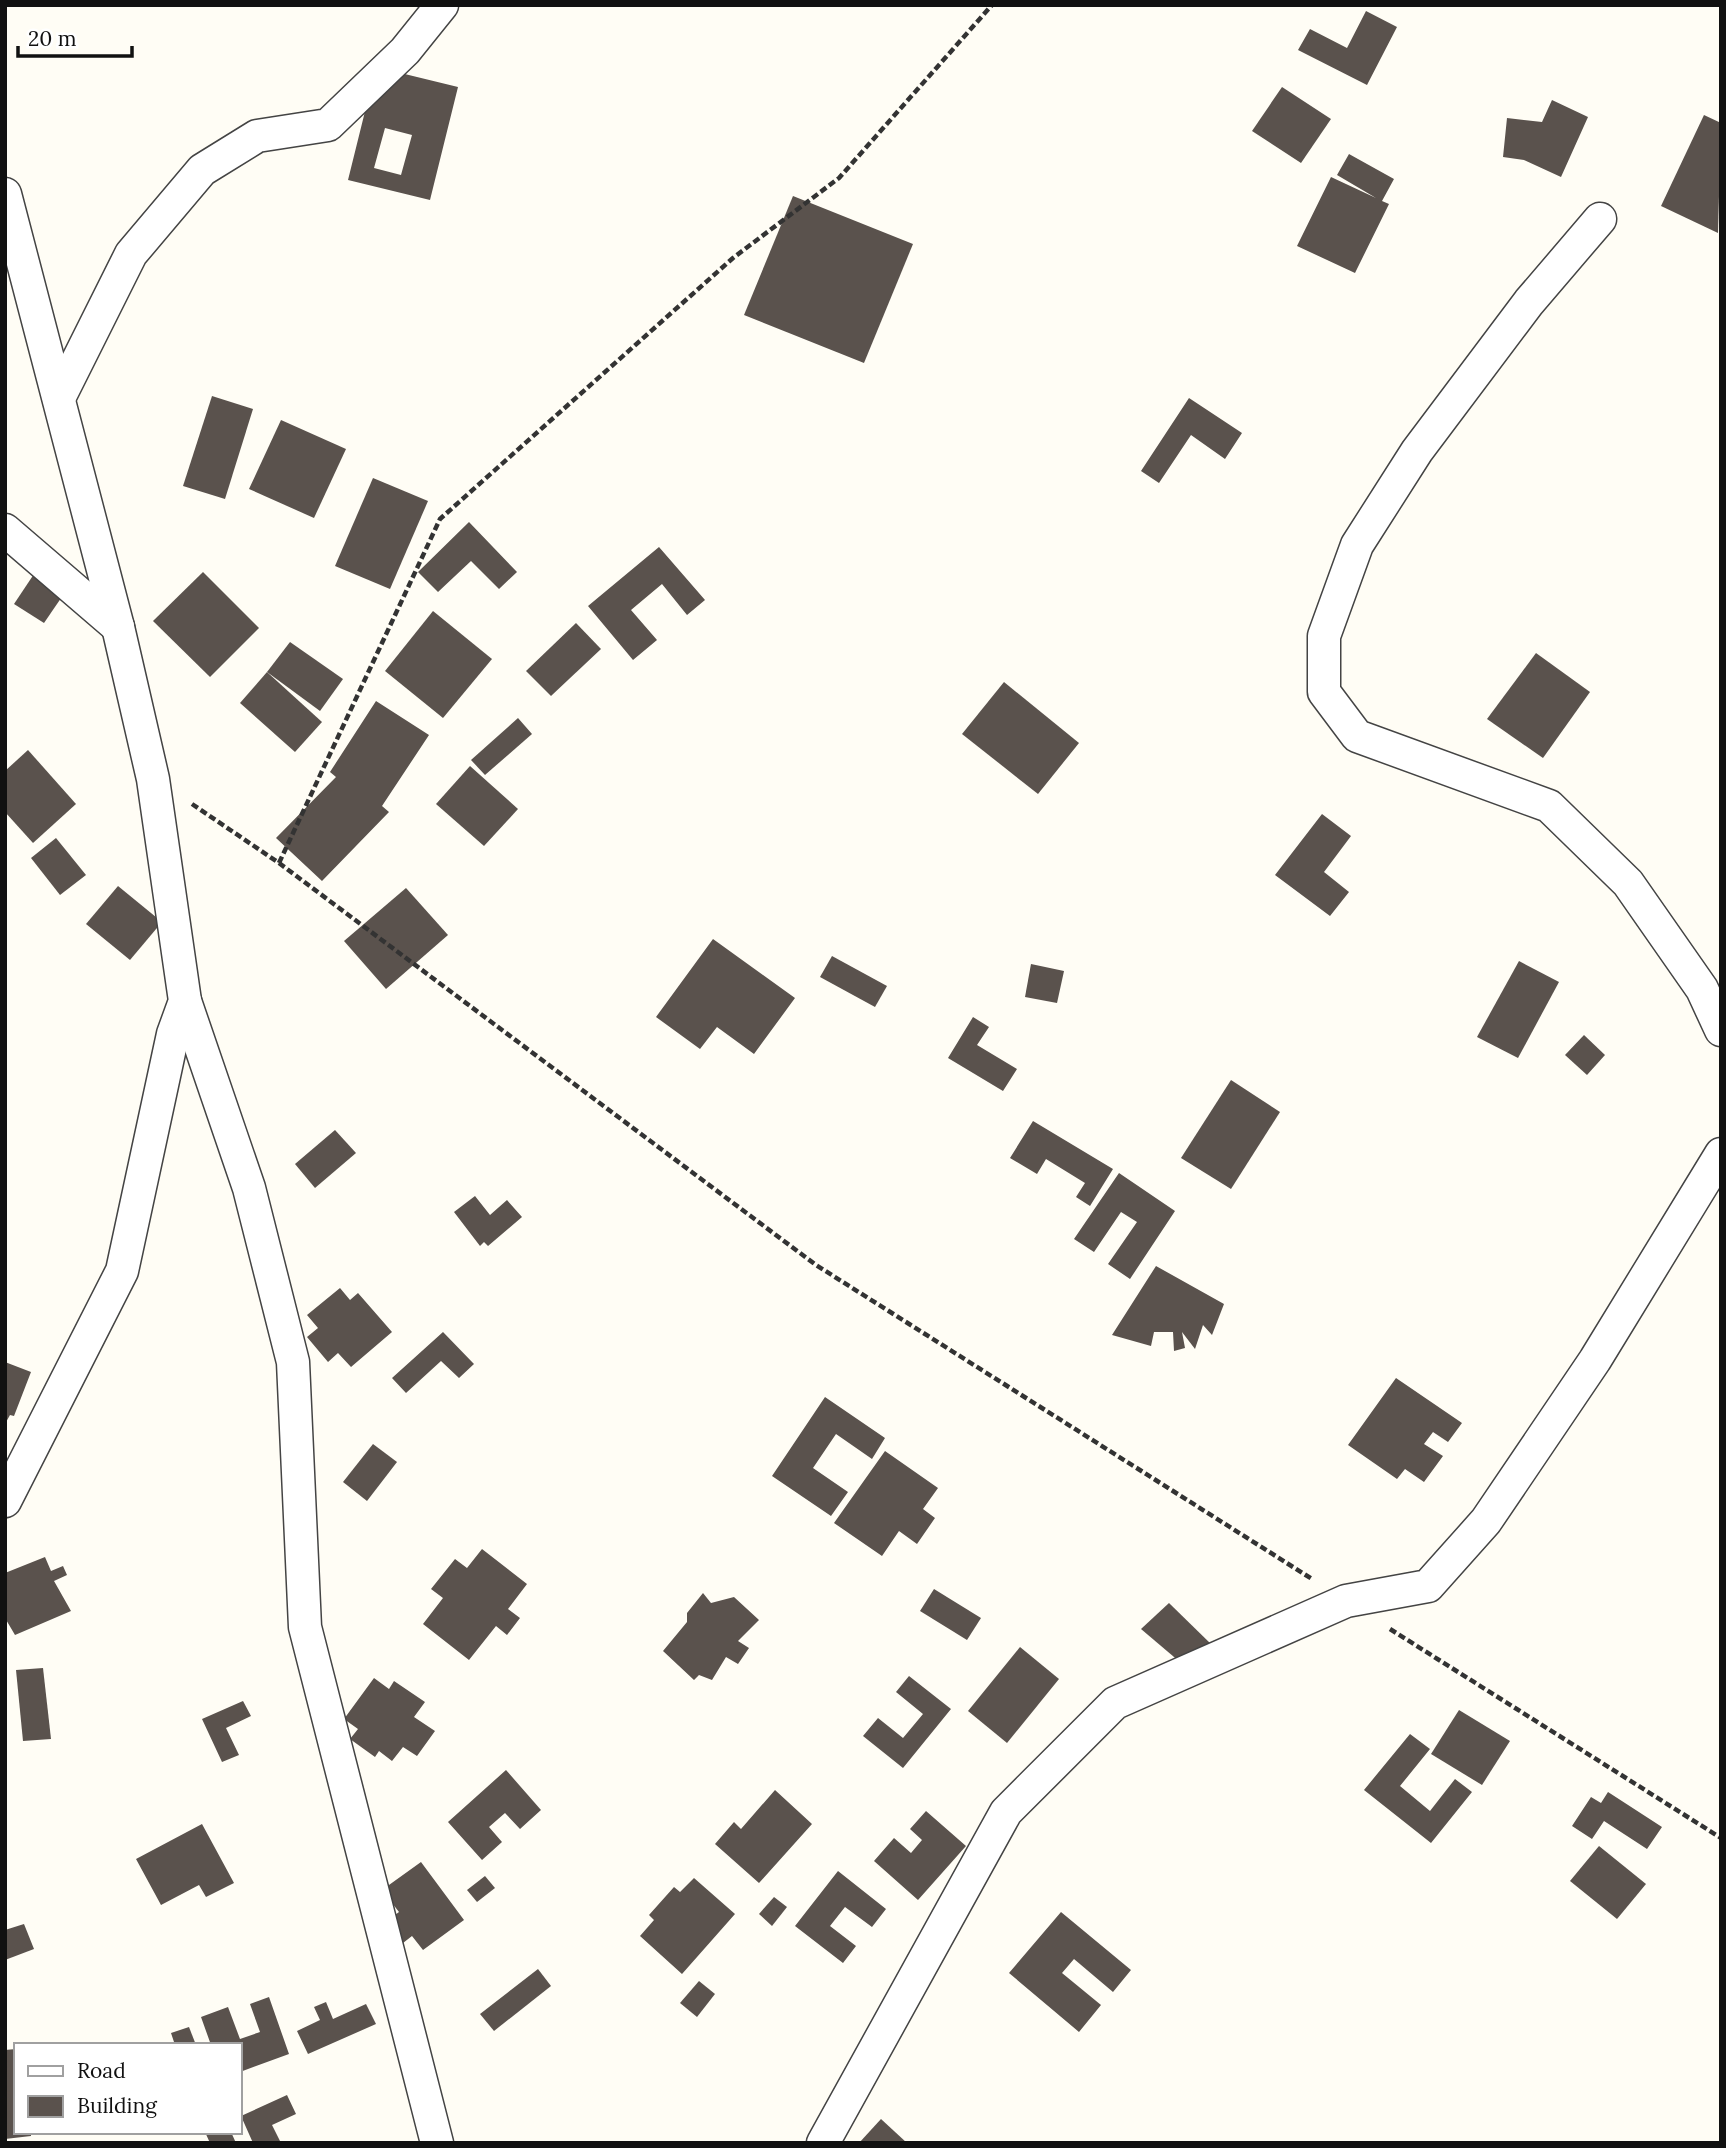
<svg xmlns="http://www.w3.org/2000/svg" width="1726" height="2148" font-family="Lora,serif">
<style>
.building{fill:#5a524d;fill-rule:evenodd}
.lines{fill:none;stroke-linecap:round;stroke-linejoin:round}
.minor-casing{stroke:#444;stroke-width:35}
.path{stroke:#333;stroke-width:4.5;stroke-dasharray:7 3.5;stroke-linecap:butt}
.minor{stroke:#fff;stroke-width:32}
</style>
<rect width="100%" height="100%" fill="#fffdf5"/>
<g class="building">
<path d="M1366,11L1397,27L1367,85L1298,50L1310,29L1347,48Z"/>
<path d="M376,67L458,87L430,200L348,180ZM385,128L412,135L401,175L374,168Z"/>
<path d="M1282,87L1331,119L1301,163L1252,131Z"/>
<path d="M1552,100L1588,117L1561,177L1524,160L1503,157L1507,118L1542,122Z"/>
<path d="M1704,115L1721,123L1718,233L1661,206Z"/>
<path d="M1349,154L1394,179L1382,201L1389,204L1355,273L1297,246L1331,177L1376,198L1337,175Z"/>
<path d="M793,196L913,244L864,363L744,315Z"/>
<path d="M212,396L253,409L225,499L183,486Z"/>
<path d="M1189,398L1242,433L1225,459L1191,435L1159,483L1141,471Z"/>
<path d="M281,420L346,449L314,518L249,489Z"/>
<path d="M373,478L428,501L390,589L335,566Z"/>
<path d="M469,522L517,572L499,589L471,561L438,592L418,572Z"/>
<path d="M659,547L705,600L687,615L662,584L631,610L657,640L633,660L588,606Z"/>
<path d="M40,565L70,585L44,623L14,604Z"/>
<path d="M203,572L259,628L210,677L153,621Z"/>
<path d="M433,611L492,659L443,718L385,671Z"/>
<path d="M576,623L601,649L551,696L526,671Z"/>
<path d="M290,642L343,679L320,711L267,672Z"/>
<path d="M1536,653L1590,692L1543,758L1487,719Z"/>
<path d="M267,672L322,722L295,752L240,703Z"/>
<path d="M1004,682L1079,743L1038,794L962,734Z"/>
<path d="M376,701L429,735L382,806L389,812L322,881L276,838L336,777L330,772Z"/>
<path d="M518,718L532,734L485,775L471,760Z"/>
<path d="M28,750L76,804L33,843L5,812V771Z"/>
<path d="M470,766L518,809L484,846L436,804Z"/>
<path d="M1322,814L1351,836L1324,872L1349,892L1330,916L1275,875Z"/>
<path d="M56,838L86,875L60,895L31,858Z"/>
<path d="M118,886L162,922L130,960L86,924Z"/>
<path d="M406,888L448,935L386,989L344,941Z"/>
<path d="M713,939L795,998L754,1054L717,1027L700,1049L656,1017Z"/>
<path d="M832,956L887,986L875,1007L820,977Z"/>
<path d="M1519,961L1559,982L1518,1058L1477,1037Z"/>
<path d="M1031,964L1064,971L1057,1003L1025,997Z"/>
<path d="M973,1017L989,1027L977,1045L1017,1069L1003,1091L948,1058Z"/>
<path d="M1584,1035L1605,1055L1587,1075L1565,1055Z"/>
<path d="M1231,1080L1280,1112L1231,1189L1181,1158Z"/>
<path d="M1033,1121L1113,1169L1090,1206L1076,1197L1085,1183L1046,1159L1037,1174L1010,1158Z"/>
<path d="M335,1130L356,1153L315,1188L295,1164Z"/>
<path d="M1119,1173L1175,1211L1130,1279L1108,1264L1137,1222L1121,1212L1094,1252L1074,1239Z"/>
<path d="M475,1196L490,1215L507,1200L522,1217L488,1246L484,1242L480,1246L454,1212Z"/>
<path d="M1156,1266L1224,1304L1212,1335L1203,1325L1195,1349L1182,1332L1185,1348L1174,1351L1173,1332H1154L1151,1346L1112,1335Z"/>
<path d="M340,1288L350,1300L358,1293L392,1332L351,1367L338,1353L328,1362L307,1337L318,1328L307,1315Z"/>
<path d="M443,1332L474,1364L459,1378L441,1361L406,1393L392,1378Z"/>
<path d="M5,1362L31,1372L14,1416L10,1415L5,1424Z"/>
<path d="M1396,1378L1462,1423L1448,1442L1433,1432L1424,1444L1443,1456L1424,1482L1405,1469L1397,1479L1348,1445Z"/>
<path d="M825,1397L885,1438L872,1459L836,1434L813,1468L848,1492L831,1516L772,1476Z"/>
<path d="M373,1444L397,1462L367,1501L343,1482Z"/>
<path d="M885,1451L938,1488L923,1509L935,1518L917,1544L899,1531L882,1556L834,1523Z"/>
<path d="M482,1549L527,1584L508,1609L520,1618L507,1635L496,1626L469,1660L423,1624L443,1598L431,1589L455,1559L467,1568Z"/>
<path d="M45,1557L51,1571L63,1566L67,1575L54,1581L71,1611L15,1635L5,1618V1573Z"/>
<path d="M934,1589L981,1618L967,1640L920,1611Z"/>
<path d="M703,1593L711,1603L734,1597L759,1620L738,1641L749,1648L738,1664L726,1657L712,1680L699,1675L694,1680L663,1651L687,1622V1613Z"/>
<path d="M1169,1603L1213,1646L1187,1668L1141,1629Z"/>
<path d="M1020,1647L1059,1679L1007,1743L968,1711Z"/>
<path d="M43,1668L51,1739L23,1741L16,1670Z"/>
<path d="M909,1676L951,1709L903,1768L863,1736L878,1718L903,1738L923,1714L896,1692Z"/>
<path d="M374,1678L389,1689L394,1681L425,1702L414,1717L435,1731L417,1756L403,1747L392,1761L379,1751L375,1757L350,1739L358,1729L344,1719Z"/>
<path d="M243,1701L251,1716L226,1728L239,1755L222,1762L202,1719Z"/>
<path d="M1459,1710L1510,1741L1482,1785L1431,1754Z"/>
<path d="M1410,1734L1430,1749L1400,1786L1430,1811L1455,1779L1472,1792L1431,1843L1364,1790Z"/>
<path d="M506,1770L541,1810L520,1829L505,1813L489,1827L502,1842L482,1860L448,1822Z"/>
<path d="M775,1790L812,1824L759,1883L715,1844L734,1822L741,1829Z"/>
<path d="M1608,1792L1662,1827L1647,1849L1604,1821L1592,1839L1572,1826L1591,1797L1601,1803Z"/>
<path d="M926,1811L966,1846L918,1900L874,1861L894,1838L911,1853L922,1840L910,1829Z"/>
<path d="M202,1824L234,1883L206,1897L199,1885L161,1905L136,1859Z"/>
<path d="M1599,1846L1646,1884L1617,1919L1570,1881Z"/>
<path d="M421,1862L464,1920L423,1950L412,1936L403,1943L387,1921L399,1912L382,1890Z"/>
<path d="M838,1871L886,1909L872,1927L845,1907L830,1926L856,1946L843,1963L795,1926Z"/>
<path d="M485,1876L495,1888L477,1902L467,1890Z"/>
<path d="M694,1878L735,1914L682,1974L640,1936L654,1920L649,1915L674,1887L680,1892Z"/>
<path d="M774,1897L787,1907L772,1926L759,1914Z"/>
<path d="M1061,1912L1131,1970L1113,1992L1074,1959L1062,1973L1101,2005L1079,2032L1009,1973Z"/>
<path d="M24,1924L34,1949L5,1960V1930Z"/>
<path d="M538,1969L551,1986L494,2031L480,2014Z"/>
<path d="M699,1981L715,1994L697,2017L680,2003Z"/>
<path d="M269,1997L289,2054L240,2072V2045H211L201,2017L228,2007L240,2039L260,2032L250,2004Z"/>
<path d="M326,2002L333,2019L366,2004L376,2024L308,2054L297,2031L320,2020L314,2007Z"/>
<path d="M189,2027L196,2045H175L171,2033Z"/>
<path d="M16,2049V2132H31V2136L5,2139V2050Z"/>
<path d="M287,2095L296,2114L272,2125L280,2141L253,2143L241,2116Z"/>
<path d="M881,2119L907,2143H859Z"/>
<path d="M205,2132H231L236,2143H210Z"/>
</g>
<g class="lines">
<g class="minor-casing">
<g id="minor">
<path d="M5,194L118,627L153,779L185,1001L173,1034L122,1271L5,1501"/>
<path d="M1600,219L1529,302L1417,451L1357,545L1324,636V692L1357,736L1549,806L1628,883L1702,989L1721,1030"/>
<path d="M59,398L131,254L202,170L257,136L328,125L405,51L442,5"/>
<path d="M5,530L118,627"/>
<path d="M185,1001L249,1188L293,1362L305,1627L437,2143"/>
<path d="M823,2143L1006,1812L1115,1703L1346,1601L1428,1586L1486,1521L1595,1360L1721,1154"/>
</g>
</g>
<g class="path">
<path d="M192,804L279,863L816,1265L1312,1579"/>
<path d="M279,863L440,519L733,258L839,178L992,5"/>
<path d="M1390,1629L1721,1838"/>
</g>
<use href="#minor" class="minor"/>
</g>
<rect width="1726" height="2148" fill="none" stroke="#111111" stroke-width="14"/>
<rect x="14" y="2043" width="228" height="91" fill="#ffffff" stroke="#a0a0a0" stroke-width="2"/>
<rect x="28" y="2066" width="35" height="10" fill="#ffffff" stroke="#a0a0a0" stroke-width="2"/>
<text x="77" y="2078" font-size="21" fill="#111111">Road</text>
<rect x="28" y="2096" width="35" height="21" fill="#5a524d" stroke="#a0a0a0" stroke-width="2"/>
<text x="77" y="2113" font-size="21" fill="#111111">Building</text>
<path d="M18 46v10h114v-10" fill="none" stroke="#111111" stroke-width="3.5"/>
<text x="28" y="46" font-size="21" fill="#111111" stroke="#ffffff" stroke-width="5" paint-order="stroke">20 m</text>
</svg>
